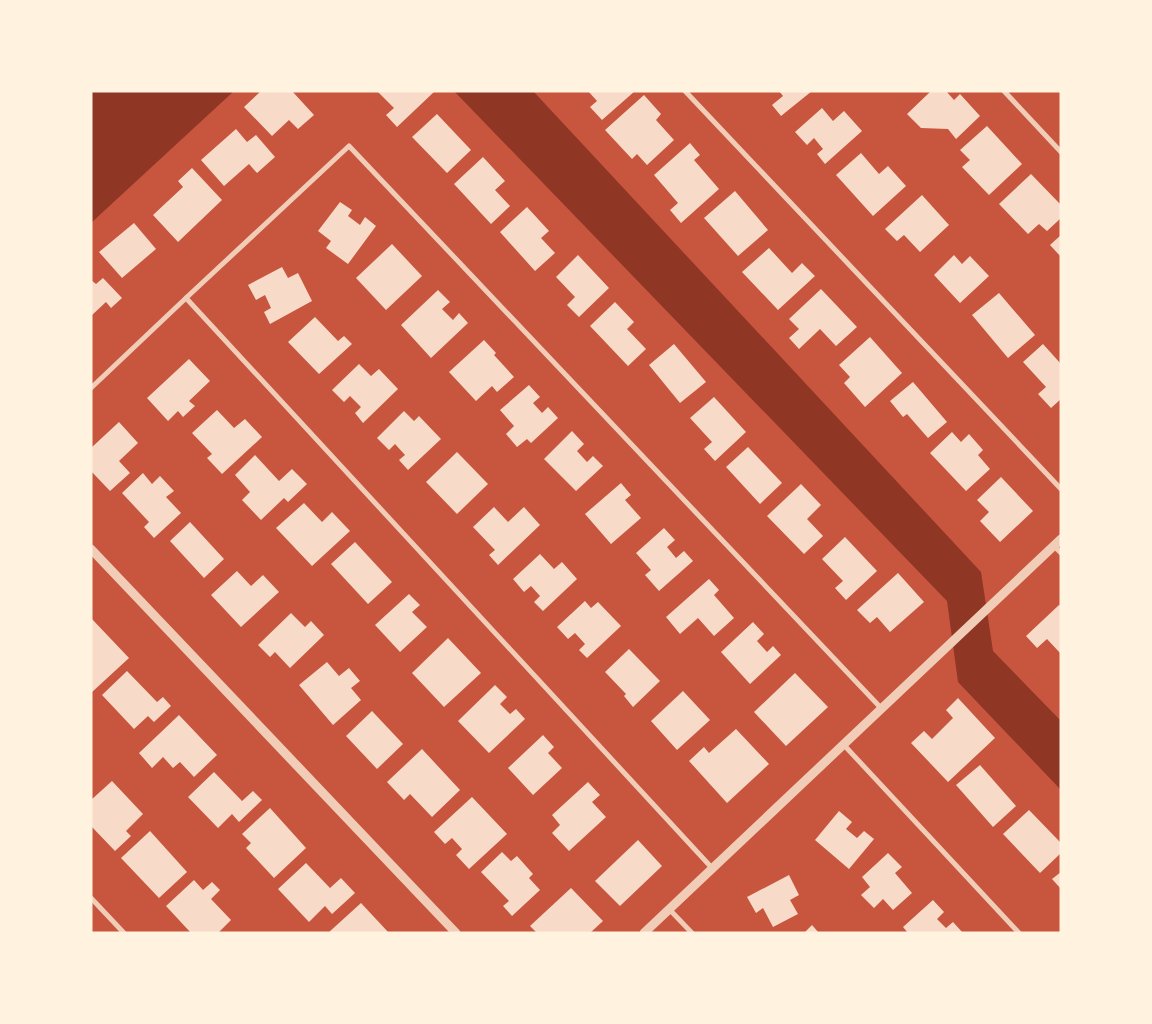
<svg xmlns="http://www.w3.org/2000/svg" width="1152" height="1024" font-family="'IBM Plex Serif',serif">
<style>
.water{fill:#8f3625}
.building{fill:#f7dbc8}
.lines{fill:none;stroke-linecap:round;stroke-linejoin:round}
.minor{stroke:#f1ccb7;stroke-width:5}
.tertiary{stroke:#f1ccb7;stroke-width:9}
</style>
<rect width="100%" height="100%" fill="#c8553d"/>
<g class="water">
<path d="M91,91H234L91,223Z"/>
<path d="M454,91H533L981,572L993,651L1061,721V790L958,682L947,601Z"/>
</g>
<g class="building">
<path d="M261,91H292L314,115L298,129L289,120L272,136L244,107Z"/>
<path d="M377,91H435L397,127L386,115L394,108Z"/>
<path d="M588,91H635L602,120L590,107L597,101Z"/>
<path d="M779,91H812L781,116L772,105L783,96Z"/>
<path d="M931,91H946L954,100L960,94L980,116L956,139L948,129L921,128L907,114Z"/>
<path d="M644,95L661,114L656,120L674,140L647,165L637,154L632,159L605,130Z"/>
<path d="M822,108L833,121L844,111L862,131L825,164L817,154L823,149L814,138L807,145L795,132Z"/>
<path d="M437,114L471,150L447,173L412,137Z"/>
<path d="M987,126L1022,164L989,195L962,167L970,160L960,150Z"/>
<path d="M236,129L247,142L256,135L275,157L257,173L249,164L224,186L201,160Z"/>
<path d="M690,143L700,155L694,160L719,189L681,223L670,210L678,203L654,175Z"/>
<path d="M861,153L879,174L888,166L906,186L873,216L836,175Z"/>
<path d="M483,157L505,181L495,190L510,206L491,224L454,184Z"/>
<path d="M192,168L222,200L178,242L153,215L183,187L178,181Z"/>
<path d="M1031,174L1061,205V218L1047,231L1039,224L1028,234L999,204Z"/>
<path d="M735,191L768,230L738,256L704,218Z"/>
<path d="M922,195L949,225L920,252L904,235L897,241L885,229Z"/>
<path d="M340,202L352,210L348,216L360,225L365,217L376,226L348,264L326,248L331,241L318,231Z"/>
<path d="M527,207L549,231L541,238L555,253L535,271L500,232Z"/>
<path d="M134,223L156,249L122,278L99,252Z"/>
<path d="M1061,235V257L1050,245Z"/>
<path d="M392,244L422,276L386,310L356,278Z"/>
<path d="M769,248L792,273L802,263L815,276L778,310L742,272Z"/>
<path d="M578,255L609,288L579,317L567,305L575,297L556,277Z"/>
<path d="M954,255L962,264L970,256L989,276L960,303L934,275Z"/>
<path d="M282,267L288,278L298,273L312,301L270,324L264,312L271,308L265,295L256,300L248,285Z"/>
<path d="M103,278L122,298L111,308L106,302L91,316V280L96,284Z"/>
<path d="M821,289L857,327L836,346L820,329L799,349L789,338L799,329L789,319Z"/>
<path d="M438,290L450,302L442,309L453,320L459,313L468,323L431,358L401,325Z"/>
<path d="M999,293L1035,335L1008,358L972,315Z"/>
<path d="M615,302L634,322L627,329L646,349L628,366L590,326Z"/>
<path d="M315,317L338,341L344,336L352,344L319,374L288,342Z"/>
<path d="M870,337L902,373L865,407L844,383L850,377L839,365Z"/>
<path d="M484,340L496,353L494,355L514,377L497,392L492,386L476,401L449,372Z"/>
<path d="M674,344L706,382L680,403L649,365Z"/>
<path d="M1043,344L1061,364V399L1051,408L1038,394L1046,387L1023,362Z"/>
<path d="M189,359L210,381L189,401L195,406L183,417L178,411L168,421L147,398Z"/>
<path d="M359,364L371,376L379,369L398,389L363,423L355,413L361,407L350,396L344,402L332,390Z"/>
<path d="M913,382L947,422L928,438L907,414L903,417L890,401Z"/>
<path d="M529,385L540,397L533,403L542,413L548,407L558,418L531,443L527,439L517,447L506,434L514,426L500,410Z"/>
<path d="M714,397L746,432L715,461L704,449L712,442L690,418Z"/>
<path d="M217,410L234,428L245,419L262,437L222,474L207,458L212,454L192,433Z"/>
<path d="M404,411L414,421L419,416L441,439L408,470L399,460L405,455L395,444L389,450L377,438Z"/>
<path d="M119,422L138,443L119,461L130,473L110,491L91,471V448Z"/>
<path d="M572,431L584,444L577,451L587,462L593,456L603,466L576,491L544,459Z"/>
<path d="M952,432L961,442L969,434L983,450L978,455L990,469L966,491L930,453Z"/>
<path d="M748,447L782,483L760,504L726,467Z"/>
<path d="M457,452L488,484L457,514L426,482Z"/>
<path d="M255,455L279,481L292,469L307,484L288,502L284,498L261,520L242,500L250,492L235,475Z"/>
<path d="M143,473L152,484L160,476L174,491L166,497L181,513L154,538L144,527L149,522L122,493Z"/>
<path d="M1001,477L1033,511L1000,542L980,521L989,512L977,500Z"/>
<path d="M621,483L631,495L625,500L641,518L611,544L585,514Z"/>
<path d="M801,484L821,505L807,519L823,536L804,554L767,516Z"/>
<path d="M304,503L322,522L332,512L350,531L312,566L276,528Z"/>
<path d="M494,507L508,522L524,507L540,525L498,565L489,555L495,550L473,527Z"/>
<path d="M190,522L224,559L204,578L170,541Z"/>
<path d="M664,528L675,540L667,547L676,558L684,551L693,561L659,591L645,575L651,570L636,553Z"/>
<path d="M845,537L877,571L846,600L835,588L843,581L822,559Z"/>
<path d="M355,542L392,582L368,604L331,564Z"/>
<path d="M540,554L554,569L562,562L577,579L543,611L534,602L540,596L531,586L524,592L513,579Z"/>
<path d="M237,571L251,586L263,575L279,592L241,627L211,595Z"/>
<path d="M898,573L924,602L890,632L877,617L870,623L857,610Z"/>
<path d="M709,579L719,590L714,595L734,618L714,636L698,618L680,634L666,617Z"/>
<path d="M409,594L420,605L412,612L427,627L400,652L375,625Z"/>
<path d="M585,601L591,608L598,602L621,626L587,658L579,650L585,644L575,633L568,639L557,627Z"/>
<path d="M1059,605L1061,606V654L1047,639L1037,648L1026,636Z"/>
<path d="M291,613L305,627L311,621L324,635L290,668L275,652L270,657L258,645Z"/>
<path d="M91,618L129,658L91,693Z"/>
<path d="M753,622L764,634L757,641L767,652L773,646L781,655L750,684L721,652Z"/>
<path d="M448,638L481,673L444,707L412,673Z"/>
<path d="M629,649L660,681L633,707L624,696L626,694L605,672Z"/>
<path d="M327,662L339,676L349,668L360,681L351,688L361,700L333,725L299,685Z"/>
<path d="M127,671L157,702L163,697L171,706L154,722L148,716L134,729L102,695Z"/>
<path d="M795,673L828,707L786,746L754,712Z"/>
<path d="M495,685L507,697L500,704L510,714L516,709L525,719L489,753L458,721Z"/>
<path d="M683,691L710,720L677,750L651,721Z"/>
<path d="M958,698L995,738L948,782L911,743L924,731L932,739L953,718L946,710Z"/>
<path d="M372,711L403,744L377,769L346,736Z"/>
<path d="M179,715L217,755L194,777L180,762L173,768L163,757L152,768L139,753Z"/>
<path d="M736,729L769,764L727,803L689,761L704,747L709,753Z"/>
<path d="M543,735L554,747L548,753L562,768L533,795L508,768Z"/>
<path d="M422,749L460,790L432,817L410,794L404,800L387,782Z"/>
<path d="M980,765L1016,806L993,827L956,785Z"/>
<path d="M214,772L242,801L253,791L262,800L239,822L232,814L218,828L188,797Z"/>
<path d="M112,781L143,814L126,831L131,836L115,851L92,827L91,828V800Z"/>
<path d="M588,782L600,795L592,802L606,817L569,851L552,833L560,825L552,815Z"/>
<path d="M472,797L507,834L469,869L456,855L462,849L452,838L445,844L434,832Z"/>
<path d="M270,808L306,848L274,878L246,848L251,843L242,834Z"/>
<path d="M1029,810L1061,843V853L1040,873L1003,834Z"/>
<path d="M839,811L852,822L846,829L857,838L864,831L874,839L849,869L815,840Z"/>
<path d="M150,831L187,872L159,898L121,858Z"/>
<path d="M638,840L662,866L620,906L595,881Z"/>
<path d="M502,852L511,861L517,856L533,874L529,878L540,890L512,916L503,906L509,901L481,872Z"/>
<path d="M888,853L902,867L895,873L912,893L893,910L883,899L874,908L861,895L870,887L862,877Z"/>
<path d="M306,863L330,888L341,878L355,893L332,914L325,906L309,922L278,889Z"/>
<path d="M1061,872V889L1052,879Z"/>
<path d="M789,875L799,895L790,900L798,914L773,927L763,908L756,913L747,897Z"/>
<path d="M194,880L203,890L212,882L220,890L211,899L231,920L218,933H191L166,906Z"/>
<path d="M571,888L603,921L590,933H537L530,926Z"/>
<path d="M933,900L944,912L937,919L946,928L953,922L963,933H908L903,927Z"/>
<path d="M361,903L389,933H328Z"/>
<path d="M812,925L819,933H804Z"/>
</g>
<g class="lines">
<g class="minor">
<path d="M685,91L1061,489"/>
<path d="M1004,91L1061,152"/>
<path d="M186,298L712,868"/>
<path d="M91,388L186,298L349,146L881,708"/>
<path d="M1054,546L1061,553"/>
<path d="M843,744L1019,933"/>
<path d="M91,898L124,933"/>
<path d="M669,909L692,933"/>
</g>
<g class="tertiary">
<path d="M91,549L456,933"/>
<path d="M644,933L1061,539"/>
</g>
</g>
<rect width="1152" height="1024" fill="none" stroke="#fff3e0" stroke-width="185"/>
</svg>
